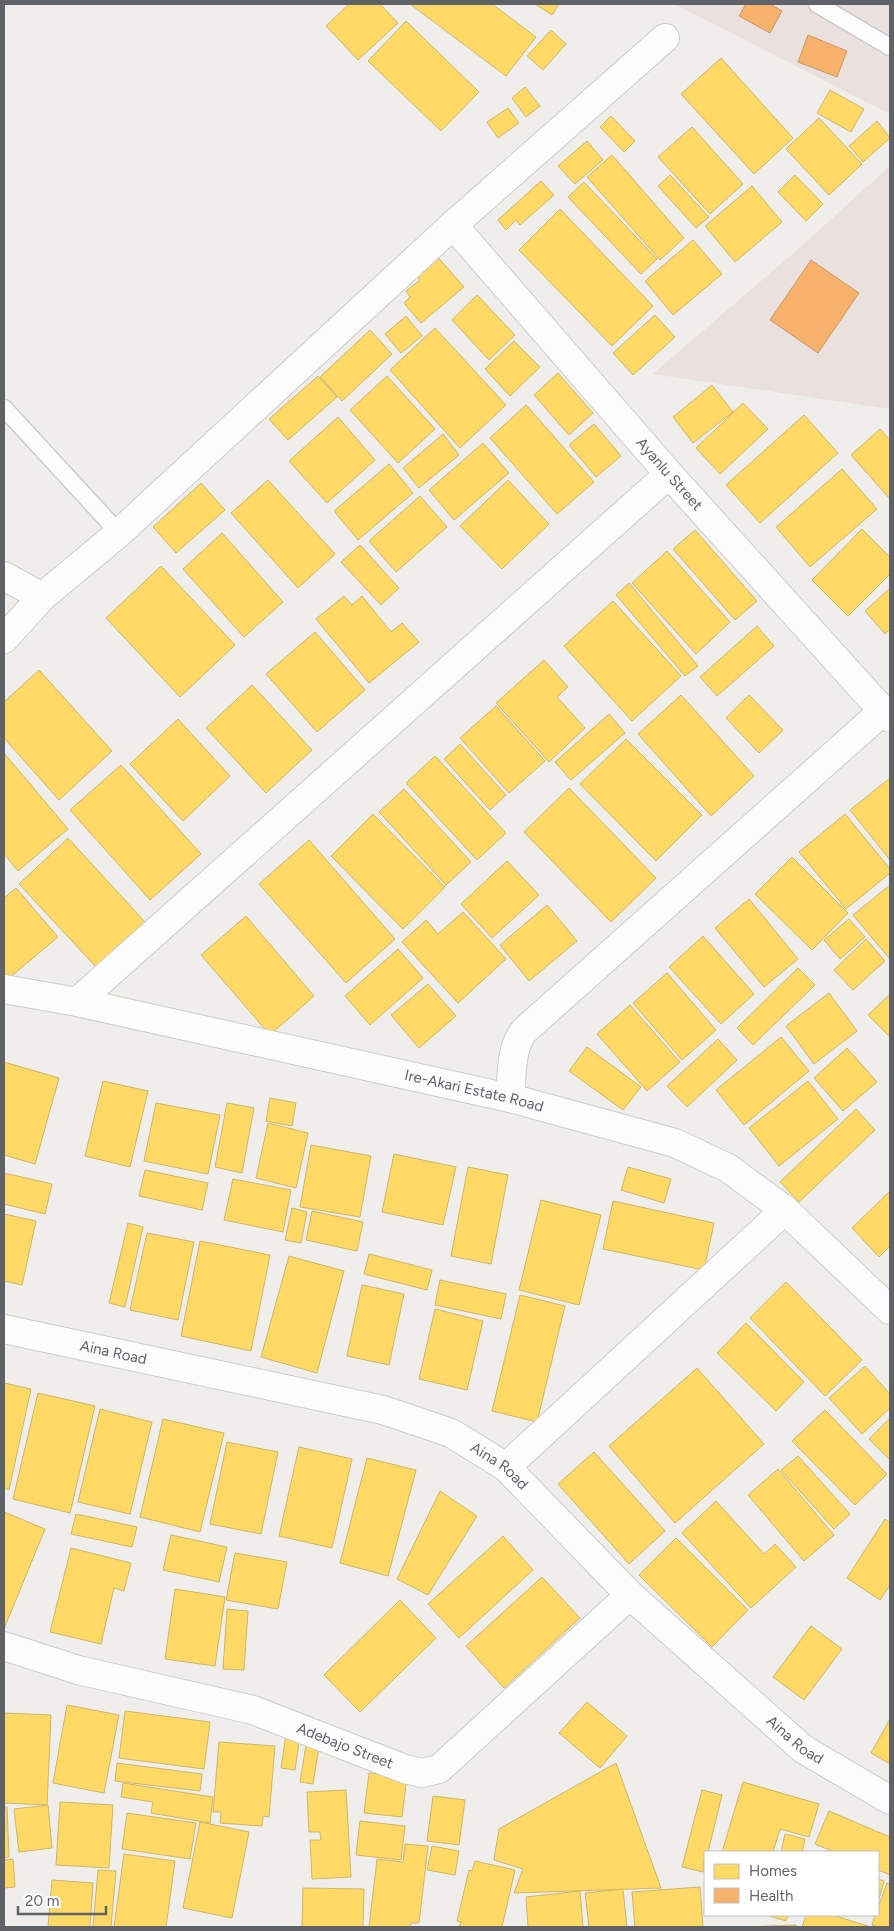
<svg xmlns="http://www.w3.org/2000/svg" width="894" height="1931" font-family="Figtree,sans-serif">
<style>
.medical{fill:#eae0de}
.homes{fill:#ffd966;stroke:#cfb667}
.health{fill:#f6b26b;stroke:#c99a6a}
.lines{fill:none;stroke-linecap:round;stroke-linejoin:round}
.service-casing{stroke:#cbcccc;stroke-width:19}
.minor-casing{stroke:#cbcccc;stroke-width:30}
.tertiary-casing{stroke:#cbcccc;stroke-width:30}
.service{stroke:#fdfcfc;stroke-width:16}
.minor{stroke:#fdfcfc;stroke-width:28}
.tertiary{stroke:#fdfcfc;stroke-width:28}
.labels{text-anchor:middle;stroke-width:5;stroke-linejoin:round;paint-order:stroke}
.street-label{font-size:15px;fill:#5f6368;stroke:#fff}
</style>
<rect width="100%" height="100%" fill="#efeeea"/>
<g class="medical">
<path d="M674,4H890V114Z"/>
<path d="M890,166V409L653,374L796,251Z"/>
</g>
<g class="homes">
<path d="M349,4H380L398,23L358,60L326,26Z"/>
<path d="M410,4H492L536,37L506,76Z"/>
<path d="M535,4H559L552,15Z"/>
<path d="M406,21L479,92L441,131L368,61Z"/>
<path d="M551,30L566,44L543,70L527,56Z"/>
<path d="M721,58L793,138L754,174L681,94Z"/>
<path d="M525,87L540,106L526,117L512,98Z"/>
<path d="M830,90L864,109L851,132L817,113Z"/>
<path d="M508,108L519,123L498,138L487,122Z"/>
<path d="M611,116L635,141L624,152L600,127Z"/>
<path d="M819,118L862,164L829,195L786,149Z"/>
<path d="M877,121L890,138L863,162L849,146Z"/>
<path d="M692,127L743,184L710,214L658,157Z"/>
<path d="M587,141L603,160L575,184L558,166Z"/>
<path d="M612,155L684,238L660,260L587,177Z"/>
<path d="M670,175L709,217L696,228L658,186Z"/>
<path d="M795,175L823,204L806,221L778,192Z"/>
<path d="M541,181L554,195L520,225L516,220L506,230L498,220Z"/>
<path d="M584,182L657,259L641,274L568,197Z"/>
<path d="M752,186L782,222L735,262L705,226Z"/>
<path d="M560,209L653,306L612,346L519,250Z"/>
<path d="M693,240L722,274L673,315L645,281Z"/>
<path d="M436,255L464,287L421,323L404,303L410,297L406,291L420,280L415,274Z"/>
<path d="M477,295L515,335L489,360L452,320Z"/>
<path d="M655,315L675,337L633,375L613,353Z"/>
<path d="M406,316L422,336L401,353L385,334Z"/>
<path d="M435,328L506,405L460,448L390,370Z"/>
<path d="M370,330L392,354L342,401L320,377Z"/>
<path d="M514,341L540,367L510,396L485,369Z"/>
<path d="M558,373L593,413L569,435L534,395Z"/>
<path d="M318,376L337,397L288,440L269,419Z"/>
<path d="M387,376L435,429L398,463L350,410Z"/>
<path d="M712,385L733,412L693,443L673,417Z"/>
<path d="M743,403L768,429L720,474L696,448Z"/>
<path d="M526,405L594,482L557,514L490,438Z"/>
<path d="M804,415L838,453L760,523L726,485Z"/>
<path d="M338,417L375,460L327,503L289,461Z"/>
<path d="M594,424L621,456L596,477L569,445Z"/>
<path d="M880,429L890,440V499L851,455Z"/>
<path d="M443,434L459,455L419,488L403,468Z"/>
<path d="M483,443L509,473L454,520L429,490Z"/>
<path d="M389,464L413,493L358,540L334,511Z"/>
<path d="M842,469L877,509L810,567L776,527Z"/>
<path d="M268,480L335,554L298,588L231,513Z"/>
<path d="M508,480L549,524L502,569L460,526Z"/>
<path d="M201,483L225,510L176,553L153,527Z"/>
<path d="M420,496L447,527L396,572L369,541Z"/>
<path d="M862,529L890,557V574L848,616L812,580Z"/>
<path d="M695,530L757,601L735,620L673,549Z"/>
<path d="M222,533L283,602L244,637L183,569Z"/>
<path d="M360,545L399,588L381,605L341,562Z"/>
<path d="M667,551L730,622L696,654L632,583Z"/>
<path d="M161,566L235,645L180,697L106,618Z"/>
<path d="M629,583L698,666L685,676L616,595Z"/>
<path d="M890,588V629L885,634L865,611Z"/>
<path d="M344,596L352,605L362,596L391,632L402,623L419,642L369,683L316,619Z"/>
<path d="M613,601L681,676L632,721L564,646Z"/>
<path d="M757,626L774,646L717,696L700,677Z"/>
<path d="M315,632L365,690L317,732L266,674Z"/>
<path d="M544,660L568,687L557,697L585,728L549,762L496,703Z"/>
<path d="M39,670L112,751L59,800L4,738V702Z"/>
<path d="M252,685L312,750L266,793L206,728Z"/>
<path d="M681,695L754,776L711,816L638,734Z"/>
<path d="M749,695L783,730L759,753L726,718Z"/>
<path d="M496,706L545,761L509,793L460,738Z"/>
<path d="M609,714L625,733L571,780L555,762Z"/>
<path d="M178,719L230,776L183,821L130,764Z"/>
<path d="M626,739L702,815L656,861L580,784Z"/>
<path d="M460,744L506,795L490,810L444,759Z"/>
<path d="M4,753L68,829L18,871L4,854Z"/>
<path d="M435,756L506,833L477,860L406,783Z"/>
<path d="M121,765L201,854L150,900L70,810Z"/>
<path d="M890,778V860L850,810Z"/>
<path d="M569,788L656,878L611,922L524,832Z"/>
<path d="M404,789L471,862L446,885L379,812Z"/>
<path d="M373,814L445,887L403,929L331,856Z"/>
<path d="M845,814L890,869V873L846,909L799,852Z"/>
<path d="M68,838L145,922L96,967L19,884Z"/>
<path d="M309,840L395,939L346,983L259,884Z"/>
<path d="M792,857L848,913L812,950L755,894Z"/>
<path d="M507,861L539,895L492,938L461,904Z"/>
<path d="M890,885V957L889,958L853,915Z"/>
<path d="M16,888L58,937L8,979L4,974V898Z"/>
<path d="M749,899L798,959L764,987L715,928Z"/>
<path d="M547,905L577,941L529,981L500,945Z"/>
<path d="M463,912L506,959L458,1003L402,942L426,920L438,934Z"/>
<path d="M246,916L314,996L270,1035L201,955Z"/>
<path d="M849,919L865,937L840,959L824,940Z"/>
<path d="M703,936L754,994L721,1024L669,967Z"/>
<path d="M866,939L885,961L853,990L834,970Z"/>
<path d="M398,949L423,978L370,1025L345,996Z"/>
<path d="M798,968L815,985L753,1045L737,1028Z"/>
<path d="M667,973L716,1030L682,1060L633,1003Z"/>
<path d="M428,984L456,1016L419,1048L391,1015Z"/>
<path d="M829,993L857,1031L814,1064L786,1026Z"/>
<path d="M890,994V1037L868,1015Z"/>
<path d="M630,1005L680,1062L647,1091L597,1034Z"/>
<path d="M781,1037L809,1071L744,1125L716,1090Z"/>
<path d="M718,1039L737,1060L687,1107L667,1086Z"/>
<path d="M587,1047L641,1087L623,1110L569,1071Z"/>
<path d="M847,1048L877,1082L843,1111L814,1078Z"/>
<path d="M4,1062L59,1078L35,1164L4,1155Z"/>
<path d="M103,1081L148,1091L130,1167L85,1156Z"/>
<path d="M808,1081L838,1119L779,1166L749,1128Z"/>
<path d="M270,1098L296,1103L292,1126L266,1121Z"/>
<path d="M156,1103L220,1115L208,1174L144,1161Z"/>
<path d="M227,1103L254,1108L242,1173L215,1167Z"/>
<path d="M856,1109L875,1130L799,1202L780,1182Z"/>
<path d="M268,1123L308,1133L296,1188L256,1178Z"/>
<path d="M311,1145L371,1156L360,1217L300,1207Z"/>
<path d="M394,1154L456,1167L443,1225L382,1212Z"/>
<path d="M468,1167L508,1175L491,1264L451,1256Z"/>
<path d="M628,1167L671,1179L664,1203L621,1190Z"/>
<path d="M145,1170L208,1183L202,1210L139,1196Z"/>
<path d="M4,1173L52,1184L45,1214L4,1204Z"/>
<path d="M233,1179L291,1190L283,1232L224,1220Z"/>
<path d="M890,1191V1246L879,1257L852,1228Z"/>
<path d="M541,1200L601,1215L579,1305L519,1290Z"/>
<path d="M613,1201L714,1223L704,1270L603,1249Z"/>
<path d="M292,1208L307,1212L301,1243L285,1240Z"/>
<path d="M312,1211L363,1222L357,1251L306,1240Z"/>
<path d="M4,1214L36,1221L22,1285L4,1281Z"/>
<path d="M128,1223L143,1227L125,1307L109,1303Z"/>
<path d="M147,1233L194,1242L178,1320L130,1310Z"/>
<path d="M200,1241L270,1255L251,1351L181,1336Z"/>
<path d="M369,1254L432,1270L427,1290L364,1274Z"/>
<path d="M289,1256L344,1271L317,1373L261,1357Z"/>
<path d="M440,1280L506,1294L501,1319L435,1305Z"/>
<path d="M786,1282L862,1360L825,1396L750,1318Z"/>
<path d="M362,1285L404,1294L389,1365L347,1356Z"/>
<path d="M520,1295L565,1306L537,1422L492,1411Z"/>
<path d="M435,1309L483,1321L467,1390L419,1379Z"/>
<path d="M746,1323L804,1382L776,1411L717,1353Z"/>
<path d="M865,1366L890,1394V1408L862,1434L829,1398Z"/>
<path d="M697,1368L764,1444L675,1523L609,1446Z"/>
<path d="M4,1383L31,1389L9,1490L4,1488Z"/>
<path d="M38,1393L95,1406L70,1513L13,1499Z"/>
<path d="M100,1409L152,1422L130,1514L78,1502Z"/>
<path d="M825,1410L887,1474L855,1505L792,1441Z"/>
<path d="M890,1418V1460L869,1439Z"/>
<path d="M163,1419L224,1433L200,1532L140,1517Z"/>
<path d="M227,1442L278,1452L261,1534L210,1524Z"/>
<path d="M299,1447L352,1459L332,1548L279,1536Z"/>
<path d="M594,1452L665,1531L629,1564L558,1484Z"/>
<path d="M798,1456L850,1514L834,1529L781,1470Z"/>
<path d="M367,1458L416,1470L388,1576L340,1563Z"/>
<path d="M778,1469L834,1535L804,1561L748,1495Z"/>
<path d="M440,1491L477,1516L428,1595L397,1579Z"/>
<path d="M716,1501L764,1554L775,1544L796,1567L751,1608L682,1533Z"/>
<path d="M4,1512L45,1529L4,1629Z"/>
<path d="M76,1514L137,1527L132,1547L71,1534Z"/>
<path d="M885,1519L890,1523V1585L880,1600L847,1578Z"/>
<path d="M171,1535L227,1547L219,1582L163,1570Z"/>
<path d="M503,1536L533,1570L459,1638L428,1604Z"/>
<path d="M676,1538L748,1610L712,1647L639,1575Z"/>
<path d="M71,1548L131,1563L124,1591L114,1588L101,1644L50,1632Z"/>
<path d="M235,1553L287,1562L278,1609L226,1600Z"/>
<path d="M542,1577L580,1618L504,1688L466,1646Z"/>
<path d="M175,1589L225,1597L215,1666L165,1659Z"/>
<path d="M400,1600L436,1638L360,1712L324,1675Z"/>
<path d="M227,1609L248,1611L244,1670L223,1669Z"/>
<path d="M811,1626L842,1649L804,1700L773,1677Z"/>
<path d="M587,1702L627,1736L600,1768L559,1733Z"/>
<path d="M67,1705L119,1715L104,1793L53,1783Z"/>
<path d="M125,1711L210,1722L204,1769L119,1758Z"/>
<path d="M4,1713L51,1715L47,1805L4,1803Z"/>
<path d="M890,1719V1764L871,1753Z"/>
<path d="M286,1734L300,1736L295,1770L281,1768Z"/>
<path d="M219,1742L275,1746L269,1817L263,1816L262,1826L220,1823L221,1812H213Z"/>
<path d="M306,1745L319,1747L313,1784L300,1782Z"/>
<path d="M117,1763L202,1774L200,1791L115,1781Z"/>
<path d="M616,1763L661,1888L514,1893L523,1869L494,1860L499,1829Z"/>
<path d="M369,1773L407,1777L402,1817L364,1813Z"/>
<path d="M743,1782L819,1804L809,1837L780,1829L773,1852H722Z"/>
<path d="M123,1783L213,1797L210,1823L151,1813L153,1802L121,1797Z"/>
<path d="M346,1790L351,1877L312,1879L310,1840H321L320,1832H309L307,1792Z"/>
<path d="M702,1790L722,1795L708,1852H705L703,1872L682,1867Z"/>
<path d="M433,1796L465,1800L459,1845L427,1841Z"/>
<path d="M60,1802L113,1805L109,1868L56,1865Z"/>
<path d="M48,1805L52,1848L19,1852L14,1809Z"/>
<path d="M4,1807H7L9,1857L4,1858Z"/>
<path d="M829,1811L890,1837V1875L878,1870V1852H834L815,1844Z"/>
<path d="M127,1813L196,1823L190,1859L122,1849Z"/>
<path d="M360,1821L405,1826L401,1860L356,1855Z"/>
<path d="M200,1822L249,1832L232,1918L183,1908Z"/>
<path d="M785,1834L805,1839L802,1852H781Z"/>
<path d="M405,1844L428,1846L419,1923H411L410,1927H369L377,1859L403,1862Z"/>
<path d="M432,1846L459,1851L455,1875L427,1870Z"/>
<path d="M124,1854L175,1861L166,1927H114Z"/>
<path d="M13,1859L15,1887L4,1888V1860Z"/>
<path d="M475,1861L515,1870L502,1927H459L461,1922L457,1921L469,1870L472,1871Z"/>
<path d="M98,1870L116,1871L111,1927H93Z"/>
<path d="M878,1879L884,1881L878,1902Z"/>
<path d="M52,1880L93,1883L90,1927H48Z"/>
<path d="M887,1883L890,1884V1927H878L872,1925L875,1915H878V1908Z"/>
<path d="M700,1887L703,1927H635L632,1892Z"/>
<path d="M303,1888L364,1889L363,1927H302Z"/>
<path d="M623,1889L627,1927H589L585,1893Z"/>
<path d="M580,1891L583,1927H528L526,1897Z"/>
<path d="M766,1915H788L786,1921Z"/>
<path d="M806,1915H832L871,1927H802Z"/>
<path d="M796,1925V1927H747Z"/>
</g>
<g class="health">
<path d="M746,4H770L782,11L770,33L739,16Z"/>
<path d="M808,35L847,51L837,77L798,62Z"/>
<path d="M811,260L859,293L818,353L770,320Z"/>
</g>
<g class="lines">
<g class="service-casing">
<g id="service">
<path d="M817,4L890,47"/>
<path d="M4,408L119,533"/>
</g>
</g>
<g class="minor-casing">
<g id="minor">
<path id="s1" d="M453,225L669,474L883,711L890,718"/>
<path d="M4,576L42,597"/>
<path d="M4,639L42,597L119,533L453,225L665,38"/>
<path d="M77,1002L669,474"/>
<path d="M510,1098C512,1076 510,1049 524,1031L883,711"/>
<path id="s2" d="M4,1329L383,1410L451,1433L506,1467L630,1595L803,1749L890,1800"/>
<path d="M506,1467L785,1210"/>
<path id="s3" d="M4,1646L78,1670L253,1710L405,1769L422,1773L439,1769L630,1595"/>
</g>
</g>
<g class="tertiary-casing">
<g id="tertiary">
<path id="s4" d="M4,989L77,1002L510,1098L675,1143L728,1168L785,1210L890,1310"/>
</g>
</g>
<use href="#service" class="service"/>
<use href="#minor" class="minor"/>
<use href="#tertiary" class="tertiary"/>
</g>
<g class="labels">
<g class="street-label">
<text dy="5" stroke="none"><textPath href="#s1" startOffset="330">Ayanlu Street</textPath></text>
<text dy="5" stroke="none"><textPath href="#s4" startOffset="481">Ire-Akari Estate Road</textPath></text>
<text dy="5" stroke="none"><textPath href="#s2" startOffset="112">Aina Road</textPath></text>
<text dy="5" stroke="none"><textPath href="#s2" startOffset="518">Aina Road</textPath></text>
<text dy="5" stroke="none"><textPath href="#s2" startOffset="922">Aina Road</textPath></text>
<text dy="5" stroke="none"><textPath href="#s3" startOffset="356">Adebajo Street</textPath></text>
</g>
</g>
<rect width="894" height="1931" fill="none" stroke="#5f6368" stroke-width="10"/>
<rect x="704" y="1851" width="175" height="65" fill="#ffffff" stroke="#bfc1c3"/>
<rect x="714" y="1864" width="25" height="15" fill="#ffd966" stroke="#bfc1c3"/>
<text x="749" y="1876" font-size="15" fill="#5f6368">Homes</text>
<rect x="714" y="1888" width="25" height="15" fill="#f6b26b" stroke="#bfc1c3"/>
<text x="749" y="1901" font-size="15" fill="#5f6368">Health</text>
<path d="M18 1906v8h88v-8" fill="none" stroke="#5f6368" stroke-width="2.5"/>
<text x="25" y="1906" font-size="15" fill="#5f6368" stroke="#ffffff" stroke-width="4" paint-order="stroke">20 m</text>
</svg>
